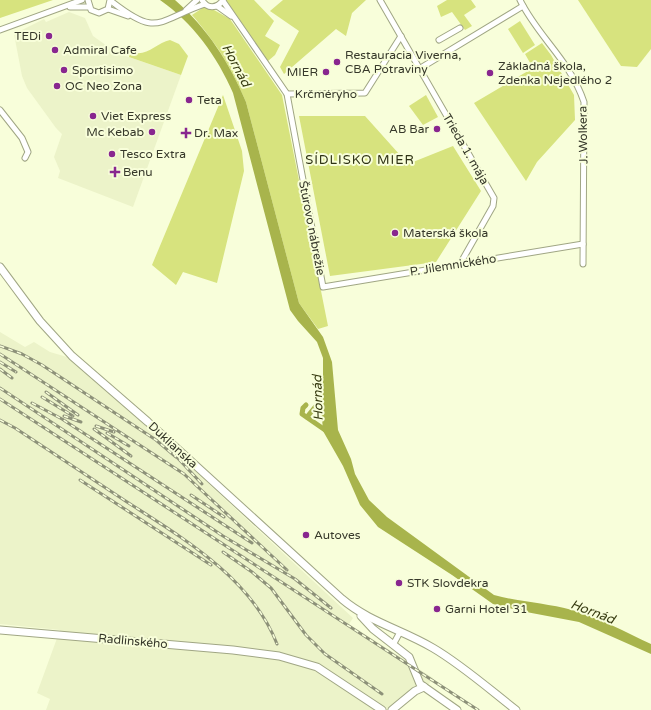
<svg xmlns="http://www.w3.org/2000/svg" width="651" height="710" font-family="'Varela Round',sans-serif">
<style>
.built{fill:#ecf3c9}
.green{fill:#d7e37e}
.water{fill:#a8b44c}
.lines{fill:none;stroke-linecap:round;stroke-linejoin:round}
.canal{stroke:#a8b44c;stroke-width:5}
.street-casing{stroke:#a0a684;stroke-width:7}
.secondary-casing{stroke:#a0a684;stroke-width:9}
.street{stroke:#fff;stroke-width:5}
.secondary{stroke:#fff;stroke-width:7}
.rail-casing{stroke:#8d9179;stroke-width:3}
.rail{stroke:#f8feda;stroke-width:1.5;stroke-dasharray:4.5;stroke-linecap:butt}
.poi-dot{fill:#88268f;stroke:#f8feda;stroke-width:1.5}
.labels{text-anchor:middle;stroke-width:4;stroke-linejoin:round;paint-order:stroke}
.poi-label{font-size:12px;fill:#36382a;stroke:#f8feda;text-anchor:start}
.street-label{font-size:12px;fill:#36382a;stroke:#f8feda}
.water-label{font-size:13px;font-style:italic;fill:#373b10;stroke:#f8feda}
.neighbourhood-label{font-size:13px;letter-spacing:1px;fill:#2e3214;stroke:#f8feda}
</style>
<rect width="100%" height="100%" fill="#f8feda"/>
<g class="built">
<path d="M69,12L85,18L93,36L117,53L181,75L133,207L58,178L60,171L54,157L62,134L56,128L27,88L22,76L14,34L44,19L46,22Z"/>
<path d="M0,332L25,347L34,342L50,352L67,357L114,396L353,618L349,624L433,678L429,684L395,710H46L50,699L37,693L60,630L0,624Z"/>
</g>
<g class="green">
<path d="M0,0H53L0,18Z"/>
<path d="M226,0H254L274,21L265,36L280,45L275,55L268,61Z"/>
<path d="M283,0H366L352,13L346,36L336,29L284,74L280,67L299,31L270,11Z"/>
<path d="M447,0H471L476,7L464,15L472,26L465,30L452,12L441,17L437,6Z"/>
<path d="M578,0H651V49L637,67L621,66Z"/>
<path d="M204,7L214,10L230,19L282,95L328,326L318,329L299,303L246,102C231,67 217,44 192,15Z"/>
<path d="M520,21L535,45L523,53L508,29Z"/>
<path d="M170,40L179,44L188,56L181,75L129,57L130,51C145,59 156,43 170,40Z"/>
<path d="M542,43L551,55L574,95L575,120L537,162L526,181L474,103L533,68L525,54Z"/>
<path d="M223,95L242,151L244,171L217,283L183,272L176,285L152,265Z"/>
<path d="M426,95L438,117L423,125L409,106Z"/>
<path d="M299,116H365L408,164L453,146L481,191L436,262L330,276Z"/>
</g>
<path class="water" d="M160,0H175C208,29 229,62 246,102L299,303L323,337L332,362L338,430L351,459L355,474L369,500L387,517L494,595C520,602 547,603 572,610C600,618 625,632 651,644V654L579,622L521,611L493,604L452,575L378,527L360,505L343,466L323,431L320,392L323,381V358L317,342L298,321L290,310L233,93C217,56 193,23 160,0Z"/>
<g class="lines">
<g class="canal">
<path d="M306,405L303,408L302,414L328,432"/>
<path d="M307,417L325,395"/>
</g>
<g class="street-casing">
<g id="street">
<path d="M88,0L91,10L99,13L108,9L110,0"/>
<path d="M202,0C207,9 217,9 223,0"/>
<path d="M380,0L494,198L493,206L460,264"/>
<path d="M520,0C538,37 570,60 584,102L583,264"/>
<path d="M111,1C158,38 156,21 205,4"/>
<path d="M223,1L287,94L323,287L583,244"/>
<path d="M217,6L231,16"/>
<path d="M70,7H89"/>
<path d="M108,9L128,16"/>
<path d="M186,10L197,0"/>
<path d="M0,30L82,0"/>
<path d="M439,40L460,28"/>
<path d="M419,69L523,6"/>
<path d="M287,94L365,93L401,36"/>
<path d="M0,110L22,138L28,152L25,158"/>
<path d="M393,645L400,632"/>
</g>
</g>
<g class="secondary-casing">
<g id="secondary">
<path d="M0,267L40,321L72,356L148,422L342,599C369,622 403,630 433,648C462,665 489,689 516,710"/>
<path d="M361,616L373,629L409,657L420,684L457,710"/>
<path d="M0,630L233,650L279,656L317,667L382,710"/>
<path d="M392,710L415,691L424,687"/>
</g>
</g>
<use href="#street" class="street"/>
<use href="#secondary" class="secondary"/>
<g class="rail-casing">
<g id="rail">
<path d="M0,346L22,354L42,365L156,440L176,457"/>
<path d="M0,354L184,474L287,570"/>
<path d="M0,362L16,372"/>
<path d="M0,369L12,378"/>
<path d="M0,388L223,536L295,579L331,608"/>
<path d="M46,392L78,415"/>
<path d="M42,397L73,416"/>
<path d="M0,399L478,710"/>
<path d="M32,403L62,419L252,543"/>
<path d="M64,416L81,422"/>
<path d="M0,420L15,428C51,452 88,476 124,500C181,537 251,577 277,644"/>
<path d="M96,426L114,432"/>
<path d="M94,429L131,456"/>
<path d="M107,433L129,446"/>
<path d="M173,453L202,484"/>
<path d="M80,480L211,565"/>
<path d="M191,495L224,517"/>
<path d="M223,552L252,572L271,588L306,635L325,654L382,694"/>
</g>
</g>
<use href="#rail" class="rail"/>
</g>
<g class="poi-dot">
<circle cx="49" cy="36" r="4"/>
<circle cx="55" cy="50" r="4"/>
<circle cx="337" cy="62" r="4"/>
<circle cx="64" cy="70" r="4"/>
<circle cx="326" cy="72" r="4"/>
<circle cx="490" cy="73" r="4"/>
<circle cx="57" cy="86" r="4"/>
<circle cx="189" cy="100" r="4"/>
<circle cx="93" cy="116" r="4"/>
<circle cx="437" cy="129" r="4"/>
<circle cx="152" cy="132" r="4"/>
<path d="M184 127h4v4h4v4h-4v4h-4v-4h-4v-4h4z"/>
<circle cx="112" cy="154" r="4"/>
<path d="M113 166h4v4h4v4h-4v4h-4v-4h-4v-4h4z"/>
<circle cx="395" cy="233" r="4"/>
<circle cx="306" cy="535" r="4"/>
<circle cx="399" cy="583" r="4"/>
<circle cx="437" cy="609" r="4"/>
</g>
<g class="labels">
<g class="poi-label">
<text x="41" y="40" text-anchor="end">TEDi</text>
<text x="63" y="54">Admiral Cafe</text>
<text x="345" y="59">Restauracia Viverna,<tspan x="345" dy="14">CBA Potraviny</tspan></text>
<text x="498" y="70">Základná škola,<tspan x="498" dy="14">Zdenka Nejedlého 2</tspan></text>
<text x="72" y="74">Sportisimo</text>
<text x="318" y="76" text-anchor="end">MIER</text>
<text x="65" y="90">OC Neo Zona</text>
<text x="197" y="104">Teta</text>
<text x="101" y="120">Viet Express</text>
<text x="429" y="133" text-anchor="end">AB Bar</text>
<text x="144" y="136" text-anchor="end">Mc Kebab</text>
<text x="194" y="137">Dr. Max</text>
<text x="120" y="158">Tesco Extra</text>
<text x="123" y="176">Benu</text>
<text x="403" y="237">Materská škola</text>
<text x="314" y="539">Autoves</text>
<text x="407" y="587">STK Slovdekra</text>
<text x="445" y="613">Garni Hotel 31</text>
</g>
<g class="street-label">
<text x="326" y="98">Krčméryho</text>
<text transform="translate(583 135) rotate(-91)" y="4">J. Wolkera</text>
<text transform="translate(466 149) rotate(60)" y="4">Trieda 1. mája</text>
<text transform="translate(312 228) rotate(79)" y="4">Štúrovo nábrežie</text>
<text transform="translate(453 265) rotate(-9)" y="4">P. Jilemnického</text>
<text transform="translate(173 445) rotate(43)" y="4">Duklianska</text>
<text transform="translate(133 641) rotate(5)" y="4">Radlinského</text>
</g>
<g class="water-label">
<text transform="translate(237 65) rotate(62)" y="5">Hornád</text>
<text transform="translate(317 398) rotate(-92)" y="5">Hornád</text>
<text transform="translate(593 611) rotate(21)" y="5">Hornád</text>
</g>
<g class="neighbourhood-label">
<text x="360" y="164">SÍDLISKO MIER</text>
</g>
</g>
</svg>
